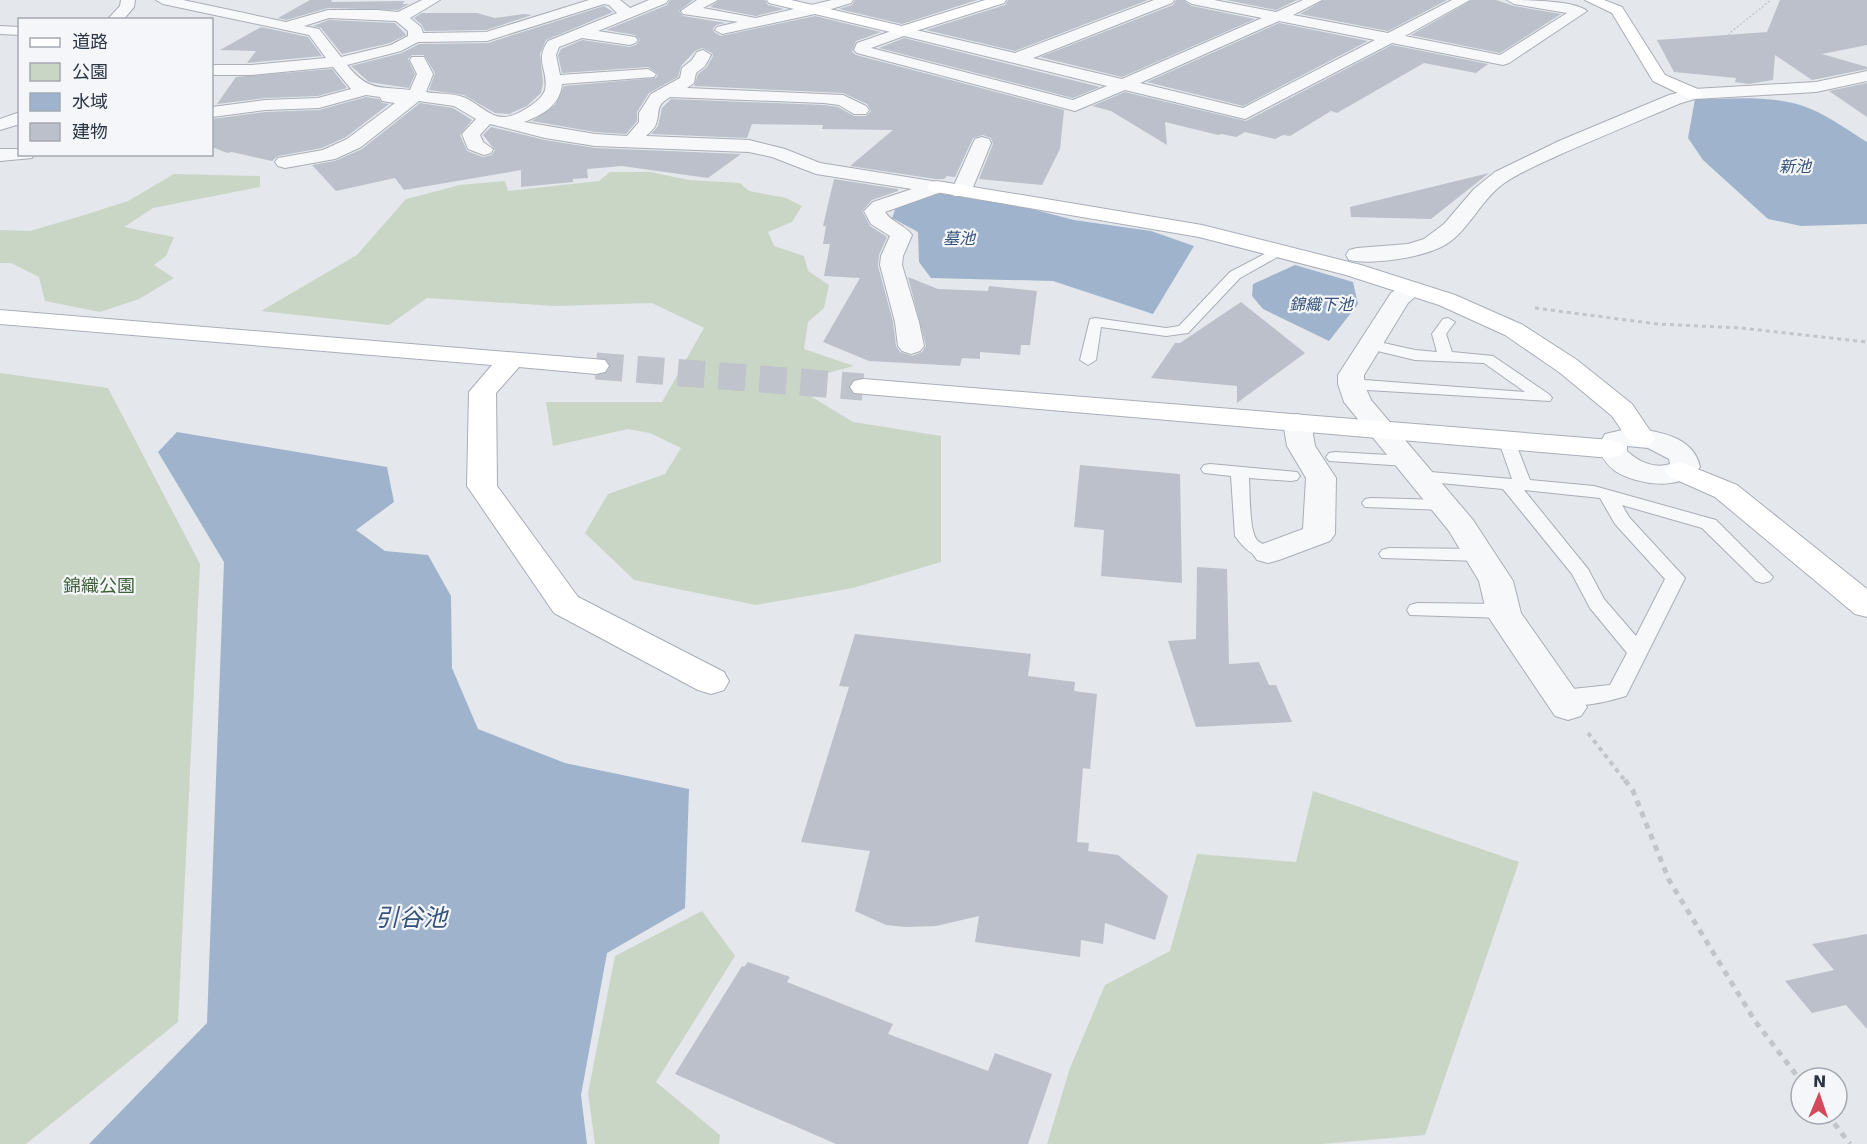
<svg xmlns="http://www.w3.org/2000/svg" width="1867" height="1144" font-family="'DejaVu Sans','Noto Sans JP',sans-serif">
<style>
.green{fill:#c9d6c5}
.water{fill:#9fb4cc}
.building{fill:#bbc0ca}
.lines{fill:none;stroke-linecap:round;stroke-linejoin:round}
.secondary-tunnel{stroke:#bfc3cb;stroke-width:27;stroke-dasharray:27 14;stroke-linecap:butt}
.lane-casing{stroke:#a9aeb7;stroke-width:2}
.street-casing{stroke:#a9aeb7;stroke-width:2}
.secondary-casing{stroke:#a9aeb7;stroke-width:2}
.path-far3{stroke:#c2c5cb;stroke-width:1.5;stroke-dasharray:2 2;stroke-linecap:butt}
.path-far2{stroke:#c2c5cb;stroke-width:3;stroke-dasharray:4 4;stroke-linecap:butt}
.path-far1{stroke:#c2c5cb;stroke-width:4;stroke-dasharray:4.5 4.5;stroke-linecap:butt}
.path{stroke:#c2c5cb;stroke-width:5;stroke-dasharray:6 6;stroke-linecap:butt}
.lane{fill:#f7f8fa;fill-rule:evenodd}
.street{fill:#f7f8fa;fill-rule:evenodd}
.secondary{fill:#fff;fill-rule:evenodd}
.labels{text-anchor:middle;stroke-width:4.5;stroke-linejoin:round;paint-order:stroke}
.far-water-label{font-size:16px;font-style:italic;fill:#34527a;stroke:#f4f6f9}
.park-label{font-size:18px;fill:#3f6138;stroke:#f4f6f9}
.near-water-label{font-size:24px;font-style:italic;fill:#34527a;stroke:#f4f6f9}
</style>
<rect width="100%" height="100%" fill="#e4e7ec"/>
<g class="green">
<path d="M610,172H650L689,180L740,183L749,191L786,198L802,206L792,222L768,232L774,246L804,256L808,271L829,285L824,308L808,322L804,349L854,366L816,376L812,397L853,422L941,436V562L853,588L756,605L634,580L585,533L608,494L665,474L681,448L650,433L628,429L553,446L546,402H662L704,328L652,303L556,306L427,298L389,325L261,311L357,255L406,199L460,185L505,181L508,191L599,181Z"/>
<path d="M174,174L260,176V187L153,208L124,227L174,237L166,256L154,265L174,278L139,299L100,312L45,301L39,277L11,263H0V230L30,231L81,216L128,201Z"/>
<path d="M0,373L108,388L200,564L178,1022L26,1144H0Z"/>
<path d="M1313,791L1519,862L1425,1135L1322,1144H1047L1070,1068L1105,985L1170,951L1197,854L1296,862Z"/>
<path d="M702,911L735,956L656,1082L720,1135L719,1144H595L588,1093L615,956Z"/>
</g>
<g class="water">
<path d="M1695,99C1732,99 1776,94 1811,109C1830,117 1849,131 1867,142V224L1801,226L1768,219L1703,160L1688,138Z"/>
<path d="M938,193L1024,207L1074,220L1151,231L1194,246L1153,314L1053,281L931,278L919,262L918,232L892,218L896,207Z"/>
<path d="M1295,265L1353,282L1358,304L1329,341L1263,309L1252,296L1253,284Z"/>
<path d="M177,432L387,467L394,502L356,530L385,551L428,555L451,596L452,668L478,729L565,763L689,789L685,908L607,953L581,1095L587,1144H89L207,1023L224,562L158,452Z"/>
</g>
<g class="building">
<path d="M310,0H331L332,2L405,1L402,4H409L398,10L328,8L286,20L278,18Z"/>
<path d="M670,0H693L679,11L683,16L726,23L716,25L713,29L714,32L721,36L815,16L881,32L856,41L852,52L856,55L1064,110L1060,149L1042,185L979,179L993,144L991,138L983,135L973,138L955,177L947,176L944,179H935L850,166L893,130L822,129L823,125L752,124L747,138L651,134L658,126L662,108L671,99L824,105L838,107L854,116H866L871,111L867,104L843,93L694,86L698,74L707,67L713,56L712,53L702,48L695,51L681,66L678,77L649,93L637,112V121L626,134L595,132L532,121L555,105L564,86L656,78L658,74L648,67L562,73L558,55L561,49L582,40L630,47L636,45L640,40L635,35L606,30L667,5Z"/>
<path d="M720,0H765L768,5L784,9L756,16L710,7Z"/>
<path d="M855,0H977L902,24L839,9L852,5Z"/>
<path d="M1008,0H1148L1015,51L926,30L1005,5Z"/>
<path d="M1176,0H1183L1192,6L1255,19L1122,77L1040,57L1173,5Z"/>
<path d="M1226,0H1297L1276,10Z"/>
<path d="M1324,0H1447L1388,31L1300,14Z"/>
<path d="M1472,0H1496L1514,6L1561,14L1500,53L1411,35Z"/>
<path d="M1780,0H1867V45L1822,54L1867,67V69L1812,80L1775,55L1773,80L1748,84L1735,82L1736,78L1674,72L1657,40L1767,32Z"/>
<path d="M604,6L613,12L546,40L540,54L543,83L541,93L527,106L509,114L495,113L464,95L429,90L435,73L424,55H412L408,59L415,74L409,88L369,82L351,66L402,53L419,44L488,43Z"/>
<path d="M422,13H477L495,18L524,14L532,15L486,30L425,31L422,25L414,18Z"/>
<path d="M329,20L395,23L406,35L390,43L342,54L321,28L313,26Z"/>
<path d="M1279,23L1368,41L1243,106L1147,82Z"/>
<path d="M261,27L308,37L322,56L247,63L256,51L220,50Z"/>
<path d="M904,38L1100,87L1073,98L879,48Z"/>
<path d="M1392,45L1488,64L1476,73L1424,63L1337,113L1331,111L1290,136L1283,135L1275,139L1245,132L1236,137L1222,134L1218,135L1165,122L1167,145L1111,111L1092,106L1125,92L1246,121Z"/>
<path d="M332,69L347,88L318,96L265,98L217,104L236,77Z"/>
<path d="M1867,83V117L1829,91Z"/>
<path d="M366,97L379,99L382,103L389,104L346,137L322,148L278,156L272,161L232,152L227,153L212,147V119L265,112L319,110Z"/>
<path d="M420,103L453,108L472,120L460,135L467,151L483,157L492,155L495,150L483,135L491,127L545,140L595,148L741,154L708,178L622,166L587,169L588,178L573,179V182L521,187V170L404,190L395,178L336,191L312,165L335,161L362,149Z"/>
<path d="M1489,173L1431,219L1351,217L1350,207Z"/>
<path d="M834,179L898,189V191L872,200L862,211L870,226L887,237L879,255L878,266L893,322L896,346L900,352L912,356L922,352L926,346L908,277L938,289L988,291L989,286L1037,291L1030,345H1021L1020,355L980,352V359L962,358L960,366L869,361L823,342L860,278L824,276L830,244H823L826,226H823Z"/>
<path d="M1241,302L1305,353L1237,403V386L1151,378L1175,343H1180Z"/>
<path d="M1080,465L1180,474L1182,583L1101,576L1104,530L1074,527Z"/>
<path d="M1197,567L1227,569L1229,664L1259,662L1269,685H1276L1292,722L1196,727L1168,641L1196,639Z"/>
<path d="M855,634L1031,654L1028,676L1075,682L1074,691L1097,694L1090,769L1083,768L1077,842L1089,843L1088,851L1118,855L1168,896L1155,940L1105,923L1103,944L1081,940L1080,957L975,942L979,916L936,926L905,927L886,925L855,911L870,851L801,842L849,687L839,686Z"/>
<path d="M1867,934V1029L1846,1005L1812,1013L1785,981L1834,970L1812,944Z"/>
<path d="M748,962L790,977L787,982L893,1024L888,1034L988,1071L995,1053L1052,1074L1028,1144H836L675,1074L742,966L744,967Z"/>
</g>
<g class="lines">
<path class="secondary-tunnel" d="M596,366L863,387"/>
<g class="lane-casing">
<g id="lane">
<path d="M1276,248L1283,252L1281,255L1240,278L1188,333L1166,336L1101,327L1096,360L1088,365L1080,360L1090,319L1095,318L1166,328L1179,326L1230,272Z"/>
<path d="M1448,318L1455,322L1446,334L1452,352L1493,356L1550,395L1552,398L1550,401L1351,389L1343,384L1351,379L1525,392L1484,363L1415,360L1365,348L1362,345L1370,340L1415,350L1437,352L1432,334L1443,319Z"/>
<path d="M1506,434L1514,439L1530,480L1594,486L1716,520L1773,577L1770,581L1763,583L1756,581L1702,528L1622,505L1629,517L1685,578L1626,696C1604,703 1575,709 1553,703L1550,697L1553,691L1610,685L1627,653L1590,608L1572,574L1503,489L1419,481L1413,480L1410,476L1413,472L1419,471L1512,479L1498,439ZM1524,490L1600,498L1615,524L1665,579L1636,636L1604,599L1588,569Z"/>
<path d="M1335,452L1407,456L1413,457L1416,461L1413,465L1407,466L1329,461L1326,457L1329,453Z"/>
<path d="M1210,464L1297,472L1300,476L1297,480L1291,481L1249,478C1250,491 1249,531 1257,540C1263,546 1273,546 1278,553L1275,557C1257,562 1244,549 1235,536L1231,476L1204,473L1201,469L1204,465Z"/>
<path d="M1371,498L1444,500L1450,501L1453,505L1450,509L1444,510L1365,507L1362,503L1365,499Z"/>
<path d="M1389,548L1480,549L1487,551L1490,555L1487,559L1480,561L1382,558L1379,554L1382,550Z"/>
<path d="M1417,603L1503,604L1510,606L1513,611L1510,616L1503,618L1410,615L1407,610L1410,605Z"/>
</g>
</g>
<g class="street-casing">
<g id="street">
<path d="M121,0H135L134,7L123,20H107L120,6Z"/>
<path d="M156,0H183L286,22L328,10H378L398,12L422,0H440L410,18L421,27L423,33L486,32L589,0H620L630,8L649,0H668L666,3L598,31L635,37L638,40L635,43L630,45L582,38L559,47L556,55L560,75L648,69L656,74L654,77L562,84C560,106 542,115 524,122L595,134L627,136L639,122V113L651,94L680,78L682,68L692,60L697,52L703,50L711,55L705,66L696,73L694,83L687,88L843,95L866,106L869,110L866,114H854L839,105L824,103L670,97C654,107 661,111 656,124C655,128 649,133 646,136L749,140L785,149L820,163L944,183L947,187L944,191L885,212C891,222 905,225 912,235L903,256L902,265L919,322L924,346L920,351L911,354L902,351L898,346L895,322L880,265L881,256L890,236L871,224L864,211L873,202L912,189L816,174L772,157L749,152L595,146L545,138L490,124L480,135L483,142L493,149L491,153L484,155L468,149L462,134L476,119L454,106L419,101L361,147L335,159L285,168L278,166L275,162L278,158L323,150L347,139L395,103L382,101L380,97L366,95L319,108L265,110L212,117V107L265,100L318,98L351,89L333,67L252,75H212V65H252L326,58L309,35L163,4ZM604,4L609,5L617,13L548,41C534,61 549,70 545,90C542,101 516,117 504,117C490,118 477,102 463,97C452,93 438,94 426,92L433,74L424,57H412L410,60L417,74L410,90C379,86 369,92 347,65L401,51L418,42L487,41ZM329,18L396,21L408,31V36L391,45L341,57L319,29L304,26Z"/>
<path d="M697,0H718L703,8L756,18L832,0H853L851,3L815,14L722,34L715,30L717,27L738,22L683,14L681,11Z"/>
<path d="M1154,0H1174L1172,3L1033,58L1122,79L1262,18L1192,4L1185,0H1214L1276,12L1303,0H1322L1293,15L1388,33L1452,0H1470L1405,36L1500,55L1567,13L1514,4L1507,0C1525,0 1575,0 1587,11L1509,63L1503,65L1392,43L1245,119L1125,90L1075,111L857,53L854,50L857,43L903,27L1015,53ZM1279,21L1375,40L1243,108L1140,83ZM904,36L1107,86L1073,100L871,48Z"/>
<path d="M0,26L20,27V35L0,34Z"/>
<path d="M1867,71V81L1816,92L1695,99L1681,103C1641,120 1600,137 1559,155C1540,164 1520,172 1503,184C1478,202 1467,236 1439,248C1417,258 1372,265 1349,260L1346,255L1349,250L1357,248L1408,244L1424,239L1444,224L1474,189L1495,172L1559,141L1669,95L1694,89L1816,82Z"/>
<path d="M20,112V124L0,130V119Z"/>
<path d="M982,137L989,139L991,143L971,192L968,196H954L951,192L973,143L975,139Z"/>
<path d="M0,149H20V154H34L32,158L0,161Z"/>
<path d="M1412,282L1420,284L1424,289L1408,303L1364,375V384L1371,400L1473,520L1513,581L1521,613L1587,707L1581,716L1568,720L1555,716L1487,615L1479,581L1449,531L1344,402L1338,384V375L1391,293L1404,284Z"/>
<path d="M1297,414L1307,416L1311,422L1315,446L1336,478L1335,534L1330,541L1279,560L1268,563L1257,560L1252,553L1257,546L1303,529L1306,478L1287,446L1283,422L1287,416Z"/>
<path d="M1631,428C1657,431 1694,436 1700,467C1683,492 1637,485 1615,471C1607,465 1602,457 1597,449L1605,434ZM1627,446L1648,448L1669,459L1670,464C1654,469 1639,462 1627,451Z"/>
</g>
</g>
<g class="secondary-casing">
<g id="secondary">
<path d="M767,0H791L902,26L985,0H1006L1004,3L903,35L769,3Z"/>
<path d="M1585,0H1604L1622,7L1665,75L1700,90L1702,94L1700,98H1688L1653,81L1612,13Z"/>
<path d="M937,181L1202,225L1361,265L1455,295L1523,325L1577,360L1632,404L1655,438L1651,444L1641,447L1631,444L1612,416L1559,372L1505,335L1439,305L1346,275L1199,237L930,191L927,187L930,183Z"/>
<path d="M0,310L605,360L609,366L605,372L596,374L519,367L496,393L497,486L578,597L724,672L729,681L724,690L711,694L698,690L554,613L467,486L469,392L492,365L0,324Z"/>
<path d="M863,379L1611,440L1621,443L1625,449L1621,455L1611,458L854,393L850,387L854,381Z"/>
<path d="M1680,462L1737,485L1867,589V617L1855,614L1715,497L1670,477L1665,471L1670,465Z"/>
</g>
</g>
<path class="path-far3" d="M1705,68L1731,32L1771,0"/>
<path class="path-far2" d="M1535,308L1657,324L1741,328L1867,342"/>
<path class="path-far1" d="M1588,733L1626,782"/>
<g class="path">
<path d="M1625,780L1633,791L1669,880L1755,1021L1801,1081"/>
<path d="M1827,1114L1850,1144"/>
</g>
<use href="#lane" class="lane"/>
<use href="#street" class="street"/>
<use href="#secondary" class="secondary"/>
</g>
<g class="labels">
<g class="far-water-label">
<text x="1795" y="172">新池</text>
<text x="959" y="244">墓池</text>
<text x="1321" y="310">錦織下池</text>
</g>
<g class="park-label">
<text x="99" y="592">錦織公園</text>
</g>
<g class="near-water-label">
<text x="411" y="926">引谷池</text>
</g>
</g>
<rect x="18" y="18" width="195" height="138" fill="#f4f6f9" stroke="#a4a8b1" stroke-width="1.5"/>
<rect x="30" y="38" width="30" height="9" fill="#ffffff" stroke="#a4a8b1" stroke-width="1.5"/>
<text x="72" y="48" font-size="18" fill="#2b3445">道路</text>
<rect x="30" y="63" width="30" height="18" fill="#c9d6c5" stroke="#a4a8b1" stroke-width="1.5"/>
<text x="72" y="78" font-size="18" fill="#2b3445">公園</text>
<rect x="30" y="93" width="30" height="18" fill="#9fb4cc" stroke="#a4a8b1" stroke-width="1.5"/>
<text x="72" y="108" font-size="18" fill="#2b3445">水域</text>
<rect x="30" y="123" width="30" height="18" fill="#bbc0ca" stroke="#a4a8b1" stroke-width="1.5"/>
<text x="72" y="138" font-size="18" fill="#2b3445">建物</text>
<g transform="translate(1819 1096) rotate(2)"><circle r="28" fill="#f4f6f9" stroke="#a4a8b1" stroke-width="1.5"/>
<path d="M0-4.5L10 22L0 15L-10 22Z" fill="#d1495b"/>
<text y="-9" font-size="16" font-weight="bold" text-anchor="middle" fill="#2b3445">N</text>
</g>
</svg>
